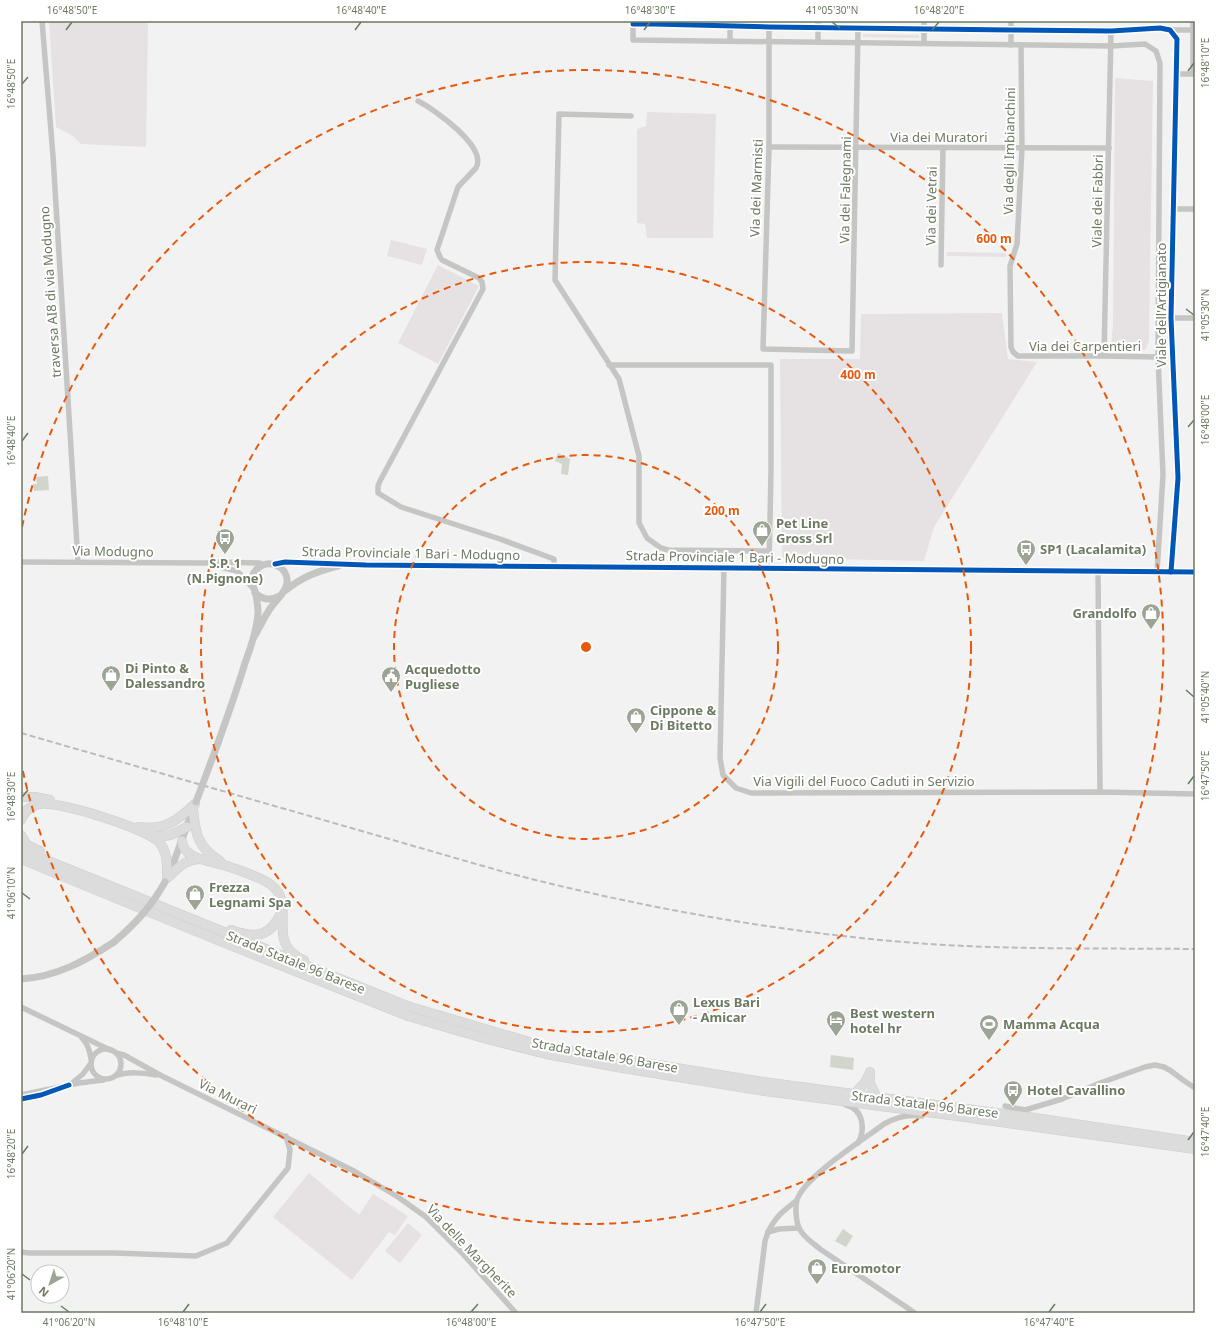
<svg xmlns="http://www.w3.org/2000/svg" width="1216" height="1334" font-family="'Noto Sans',sans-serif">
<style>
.green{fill:#e6e1e2}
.water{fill:#d1d5cb}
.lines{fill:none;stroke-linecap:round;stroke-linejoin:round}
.primary-casing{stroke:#cececd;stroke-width:10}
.minor{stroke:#c5c6c4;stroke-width:5.5}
.tertiary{stroke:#c5c6c4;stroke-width:7}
.primary{stroke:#dbdcdb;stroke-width:9}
.rail{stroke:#bbbcba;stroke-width:2;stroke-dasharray:6 3;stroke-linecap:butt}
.tertiary-bridge{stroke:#c5c6c4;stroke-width:7}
.cycleway-casing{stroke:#fff;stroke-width:8}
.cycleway{stroke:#0057b8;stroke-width:5}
.ticks{fill:none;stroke:#6c7a62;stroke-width:1.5}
.ring{fill:none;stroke:#e8590c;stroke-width:2;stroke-dasharray:7 5}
.labels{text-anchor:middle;stroke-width:4;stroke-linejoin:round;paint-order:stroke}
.street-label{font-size:13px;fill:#6c7a62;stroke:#fff}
.poi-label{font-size:13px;font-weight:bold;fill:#6c7a62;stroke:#fff;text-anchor:start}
.centre{fill:#e8590c;stroke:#fff;stroke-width:2}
.ring-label{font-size:12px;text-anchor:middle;font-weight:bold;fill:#e8590c;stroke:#fff;stroke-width:4;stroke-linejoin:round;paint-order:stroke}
.neatline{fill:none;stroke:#6c7a62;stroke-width:1.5}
.ticks-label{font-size:10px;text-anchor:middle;fill:#6c7a62}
</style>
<rect width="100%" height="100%" fill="#f3f2f3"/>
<g class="green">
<path d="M49,21H148L146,147L81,144L73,136L56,127Z"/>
<path d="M863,34L919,35V38L863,37Z"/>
<path d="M1115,78L1153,81L1149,340L1146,349C1141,352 1136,351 1130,351C1108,350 1111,345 1113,326Z"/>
<path d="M647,112L716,114L713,238H647L645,224L637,223V129L646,126Z"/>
<path d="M391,240L427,249L422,265L387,256Z"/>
<path d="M947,252L1005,253L1007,255L1006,257L947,256L946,254Z"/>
<path d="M438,265L479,286L438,364L398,343Z"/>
<path d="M1002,313L1008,359L1037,362L934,527L924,561L782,558L780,359H860L861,314Z"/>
<path d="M309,1173L359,1215L373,1194L408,1216L395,1235L389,1232L352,1280L273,1217Z"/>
<path d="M408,1223L422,1235L400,1263L385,1251Z"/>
</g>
<g class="water">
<path d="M558,453L570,459L568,475L561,474L562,464L555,461Z"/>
<path d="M48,476L49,490L34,491L33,484H37L36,477Z"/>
<path d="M831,1055L854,1058L853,1070L830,1067Z"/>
<path d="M843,1229L853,1236L846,1247L835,1241Z"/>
</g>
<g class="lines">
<g class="primary-casing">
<g id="primary">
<path d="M21,797H35L50,800"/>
<path d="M193,809C195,833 198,848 220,861"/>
<path d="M21,820C24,812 30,806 39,804C56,800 149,829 160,843C168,854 167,866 167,878"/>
<path d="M138,827C164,831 177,821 195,804"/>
<path d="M21,835L27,845L40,851"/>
<path d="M151,835C165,839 174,834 187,827"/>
<path d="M182,841C183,860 213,861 227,866C239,870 260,877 270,884C299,904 263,943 304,960"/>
<path d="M21,850L407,1006L546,1047L763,1082L1028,1117L1195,1142"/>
<path d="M21,859L210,937L408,1016L480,1037L546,1054L623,1068L765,1091L950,1115L1195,1149"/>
<path d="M167,878C177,869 186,858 201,859"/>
<path d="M231,930C256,939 271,937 282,911"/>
<path d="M870,1073V1083L877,1098"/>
<path d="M854,1095L866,1081L870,1072"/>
</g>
</g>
<g class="minor">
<path d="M42,21L53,156L78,562"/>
<path d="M633,21V40L1111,46L1145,44L1156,51L1160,63L1158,357L1163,475L1157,572"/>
<path d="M818,21V42"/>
<path d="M1193,21V74"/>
<path d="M633,24H654L769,27L1011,30L1111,31L1160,28L1170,30L1177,39L1171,318L1178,478L1171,572"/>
<path d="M769,27V147L763,349L852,351L858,29"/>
<path d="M1170,30H1193"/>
<path d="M730,40V21"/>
<path d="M924,43V21"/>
<path d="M1011,45V21"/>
<path d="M1021,45L1022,148L1017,244L1010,266L1011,347L1013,352L1018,356H1104L1158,357"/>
<path d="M1176,74H1195"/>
<path d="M418,101C434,109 488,147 476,168L458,187L437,250L440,257L442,260L479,278L482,282L483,289L380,481L378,486V493L401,507L500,539L554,559V567"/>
<path d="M631,116L559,114L555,280L619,379L639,456V523L647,538L661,548L668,550L768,551"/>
<path d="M769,147L1109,148"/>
<path d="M1173,209H1195"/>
<path d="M941,265L943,148"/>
<path d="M1171,318H1195"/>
<path d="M1104,356L1111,31"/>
<path d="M609,365H771V470L769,568"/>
<path d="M21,562L205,563L222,562L260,563L263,565"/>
<path d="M211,565L237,571L253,588"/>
<path d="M724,568L720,758L723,775L736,788L751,793L1100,792L1195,794"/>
<path d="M1098,571L1100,792"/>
<path d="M21,1007L110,1050"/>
<path d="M82,1038C88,1044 90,1051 91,1059"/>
<circle cx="106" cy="1064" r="15"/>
<path d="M116,1053L124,1055L160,1075L354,1171L398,1197L426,1217L462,1253L516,1313"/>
<path d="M115,1076C129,1071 143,1073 156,1075"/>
<path d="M71,1084L83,1074L91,1063"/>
<path d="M21,1095L79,1083L103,1080"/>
<path d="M846,1105C863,1109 866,1129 858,1143"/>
<path d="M1005,1106L1025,1110L1032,1108L1062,1099L1100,1083L1145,1067L1155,1065L1164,1067L1171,1071L1183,1080L1195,1088"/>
<path d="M796,1201C782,1212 776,1216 768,1232L779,1229L799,1228"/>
<path d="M21,1252L29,1253H115L196,1256L227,1243L288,1168L290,1150L286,1136"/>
<path d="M756,1313L765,1241L768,1232"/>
<path d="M915,1313L820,1249C813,1243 803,1237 799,1228C796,1221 795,1207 797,1200C804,1177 863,1140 884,1124C896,1117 908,1114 922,1116"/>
</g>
<g class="tertiary">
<path d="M275,564L285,562L366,565L1195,572"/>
<path d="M286,590C302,577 318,571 338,566"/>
<path d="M255,593C263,600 270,601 280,596"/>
<path d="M218,743C227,717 237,690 245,663C251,647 257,630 258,613C258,607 257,601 256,595C254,586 248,579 256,570C267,557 289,566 287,583C286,592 277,599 272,606C265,615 260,627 254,637"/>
<path d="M169,875L192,812"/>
<path d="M21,979C56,977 85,961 114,942"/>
</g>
<use href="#primary" class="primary"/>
<path class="rail" d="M21,733L504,872C639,907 776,932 915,943C1008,950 1102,948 1195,949"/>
<g class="tertiary-bridge">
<path d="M196,802L218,743"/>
<path d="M114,942C135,924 151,907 165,882"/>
</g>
<g class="cycleway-casing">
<g id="cycleway">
<path d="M633,24H654L769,27L1011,30L1111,31L1160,28L1170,30L1177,39L1171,318L1178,478L1171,572"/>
<path d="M275,564L285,562L366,565L1195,572"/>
<path d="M21,1099L41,1095L69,1085"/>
</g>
</g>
<use href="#cycleway" class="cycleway"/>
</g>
<path class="ticks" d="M832,22L840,28M66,30L72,22M355,30L361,22M644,30L650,22M932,30L939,22M1188,71L1194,63M22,84L28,77M1186,309L1194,315M1188,427L1194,420M22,441L28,433M1186,690L1194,697M1188,784L1194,776M22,797L28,790M22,893L30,899M1188,1140L1194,1132M22,1154L28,1146M22,1274L30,1280M61,1306L69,1312M183,1312L189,1304M471,1312L478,1304M760,1312L766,1304M1049,1312L1055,1304"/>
<g class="ring">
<circle cx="586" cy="647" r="192"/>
<circle cx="586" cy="647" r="385"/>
<path d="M22 527A577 577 0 1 1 22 767"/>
</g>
<defs>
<g id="shop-pin" transform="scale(1)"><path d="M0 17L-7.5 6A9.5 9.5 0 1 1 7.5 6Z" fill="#9ba495" stroke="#fff"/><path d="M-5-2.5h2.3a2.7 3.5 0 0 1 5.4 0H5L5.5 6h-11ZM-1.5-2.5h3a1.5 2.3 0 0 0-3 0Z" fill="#fff"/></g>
<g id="bus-pin" transform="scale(1)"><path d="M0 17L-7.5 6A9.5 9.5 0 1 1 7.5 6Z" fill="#9ba495" stroke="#fff"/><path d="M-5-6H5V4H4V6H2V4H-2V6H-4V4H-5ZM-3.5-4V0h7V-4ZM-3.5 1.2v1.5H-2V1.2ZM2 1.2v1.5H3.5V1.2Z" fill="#fff"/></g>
<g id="civic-pin" transform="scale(1)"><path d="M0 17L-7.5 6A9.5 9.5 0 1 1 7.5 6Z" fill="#9ba495" stroke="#fff"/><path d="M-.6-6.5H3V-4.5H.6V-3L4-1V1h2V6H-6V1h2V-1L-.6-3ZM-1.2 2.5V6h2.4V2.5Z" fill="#fff"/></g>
<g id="hotel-pin" transform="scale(1)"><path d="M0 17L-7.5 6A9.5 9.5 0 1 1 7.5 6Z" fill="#9ba495" stroke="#fff"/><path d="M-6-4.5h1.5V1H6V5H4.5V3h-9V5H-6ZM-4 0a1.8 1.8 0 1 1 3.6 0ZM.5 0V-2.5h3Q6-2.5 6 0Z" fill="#fff"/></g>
<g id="stadium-pin" transform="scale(1)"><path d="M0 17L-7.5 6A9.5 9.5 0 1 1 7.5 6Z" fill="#9ba495" stroke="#fff"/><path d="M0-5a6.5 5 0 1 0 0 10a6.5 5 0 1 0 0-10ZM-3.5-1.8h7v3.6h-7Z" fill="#fff"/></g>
</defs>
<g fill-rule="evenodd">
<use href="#shop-pin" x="762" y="530"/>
<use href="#bus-pin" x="225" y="538"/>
<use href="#bus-pin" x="1026" y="549"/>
<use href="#shop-pin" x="1151" y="613"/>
<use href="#shop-pin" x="111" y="675"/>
<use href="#civic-pin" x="391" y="676"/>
<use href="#shop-pin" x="636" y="717"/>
<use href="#shop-pin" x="195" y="894"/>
<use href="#shop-pin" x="679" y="1009"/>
<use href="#hotel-pin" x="836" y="1020"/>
<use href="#stadium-pin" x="989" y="1024"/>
<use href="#bus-pin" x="1013" y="1090"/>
<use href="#shop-pin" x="817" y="1268"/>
</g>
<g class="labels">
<g class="street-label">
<text x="939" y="142">Via dei Muratori</text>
<text transform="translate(1009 151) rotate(-89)" y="5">Via degli Imbianchini</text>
<text transform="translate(756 188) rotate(-88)" y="5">Via dei Marmisti</text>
<text transform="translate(845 190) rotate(-89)" y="5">Via dei Falegnami</text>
<text transform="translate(1097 201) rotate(-89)" y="5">Viale dei Fabbri</text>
<text transform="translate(931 206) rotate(-89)" y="5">Via dei Vetrai</text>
<text transform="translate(50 292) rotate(-94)" y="5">traversa AI8 di via Modugno</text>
<text transform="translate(1161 305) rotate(-90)" y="5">Viale dell'Artigianato</text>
<text x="1085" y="351">Via dei Carpentieri</text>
<text transform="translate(113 551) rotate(1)" y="5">Via Modugno</text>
<text transform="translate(411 553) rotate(1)" y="5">Strada Provinciale 1 Bari - Modugno</text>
<text transform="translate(735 557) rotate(1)" y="5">Strada Provinciale 1 Bari - Modugno</text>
<text x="864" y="786">Via Vigili del Fuoco Caduti in Servizio</text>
<text transform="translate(296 962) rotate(22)" y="5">Strada Statale 96 Barese</text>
<text transform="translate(605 1055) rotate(10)" y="5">Strada Statale 96 Barese</text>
<text transform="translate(228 1096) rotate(26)" y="5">Via Murari</text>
<text transform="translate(925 1104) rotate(7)" y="5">Strada Statale 96 Barese</text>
<text transform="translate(472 1251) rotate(46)" y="5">Via delle Margherite</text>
</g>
<g class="poi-label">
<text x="776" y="528">Pet Line<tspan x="776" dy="15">Gross Srl</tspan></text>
<text x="1040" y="554">SP1 (Lacalamita)</text>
<text x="225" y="568" text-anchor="middle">S.P. 1<tspan x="225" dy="15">(N.Pignone)</tspan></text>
<text x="1137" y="618" text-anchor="end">Grandolfo</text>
<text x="125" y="673">Di Pinto &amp;<tspan x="125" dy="15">Dalessandro</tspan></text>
<text x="405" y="674">Acquedotto<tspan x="405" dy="15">Pugliese</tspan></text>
<text x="650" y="715">Cippone &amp;<tspan x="650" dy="15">Di Bitetto</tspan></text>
<text x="209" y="892">Frezza<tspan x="209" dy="15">Legnami Spa</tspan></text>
<text x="693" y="1007">Lexus Bari<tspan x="693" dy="15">- Amicar</tspan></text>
<text x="850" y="1018">Best western<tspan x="850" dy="15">hotel hr</tspan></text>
<text x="1003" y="1029">Mamma Acqua</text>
<text x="1027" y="1095">Hotel Cavallino</text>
<text x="831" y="1273">Euromotor</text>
</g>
</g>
<circle cx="586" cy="647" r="6" class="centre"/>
<g class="ring-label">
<text x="994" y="243">600 m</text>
<text x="858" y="379">400 m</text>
<text x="722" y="515">200 m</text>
</g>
<rect width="1216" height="1334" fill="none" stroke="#ffffff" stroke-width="44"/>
<g transform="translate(50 1284) rotate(219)"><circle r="19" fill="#ffffff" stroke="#c4cac0"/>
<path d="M0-3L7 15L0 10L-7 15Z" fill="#9ba495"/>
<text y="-6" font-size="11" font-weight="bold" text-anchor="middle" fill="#6c7a62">N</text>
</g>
<rect x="22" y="22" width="1172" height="1290" class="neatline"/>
<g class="ticks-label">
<text x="72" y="14">16°48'50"E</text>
<text x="361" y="14">16°48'40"E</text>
<text x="650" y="14">16°48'30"E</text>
<text x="832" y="14">41°05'30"N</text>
<text x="939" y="14">16°48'20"E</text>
<text transform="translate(1205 63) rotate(-90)" y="4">16°48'10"E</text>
<text transform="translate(11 84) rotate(-90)" y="4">16°48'50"E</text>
<text transform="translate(1205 315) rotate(-90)" y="4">41°05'30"N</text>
<text transform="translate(1205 420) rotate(-90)" y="4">16°48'00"E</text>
<text transform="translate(11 441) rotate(-90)" y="4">16°48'40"E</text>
<text transform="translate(1205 697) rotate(-90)" y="4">41°05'40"N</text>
<text transform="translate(1205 776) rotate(-90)" y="4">16°47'50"E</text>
<text transform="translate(11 797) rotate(-90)" y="4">16°48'30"E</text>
<text transform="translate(11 893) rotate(-90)" y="4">41°06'10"N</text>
<text transform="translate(1205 1132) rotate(-90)" y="4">16°47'40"E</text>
<text transform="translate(11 1154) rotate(-90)" y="4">16°48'20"E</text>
<text transform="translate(11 1274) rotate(-90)" y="4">41°06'20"N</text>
<text x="69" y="1326">41°06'20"N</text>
<text x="183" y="1326">16°48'10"E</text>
<text x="471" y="1326">16°48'00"E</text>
<text x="760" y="1326">16°47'50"E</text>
<text x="1049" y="1326">16°47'40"E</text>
</g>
</svg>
